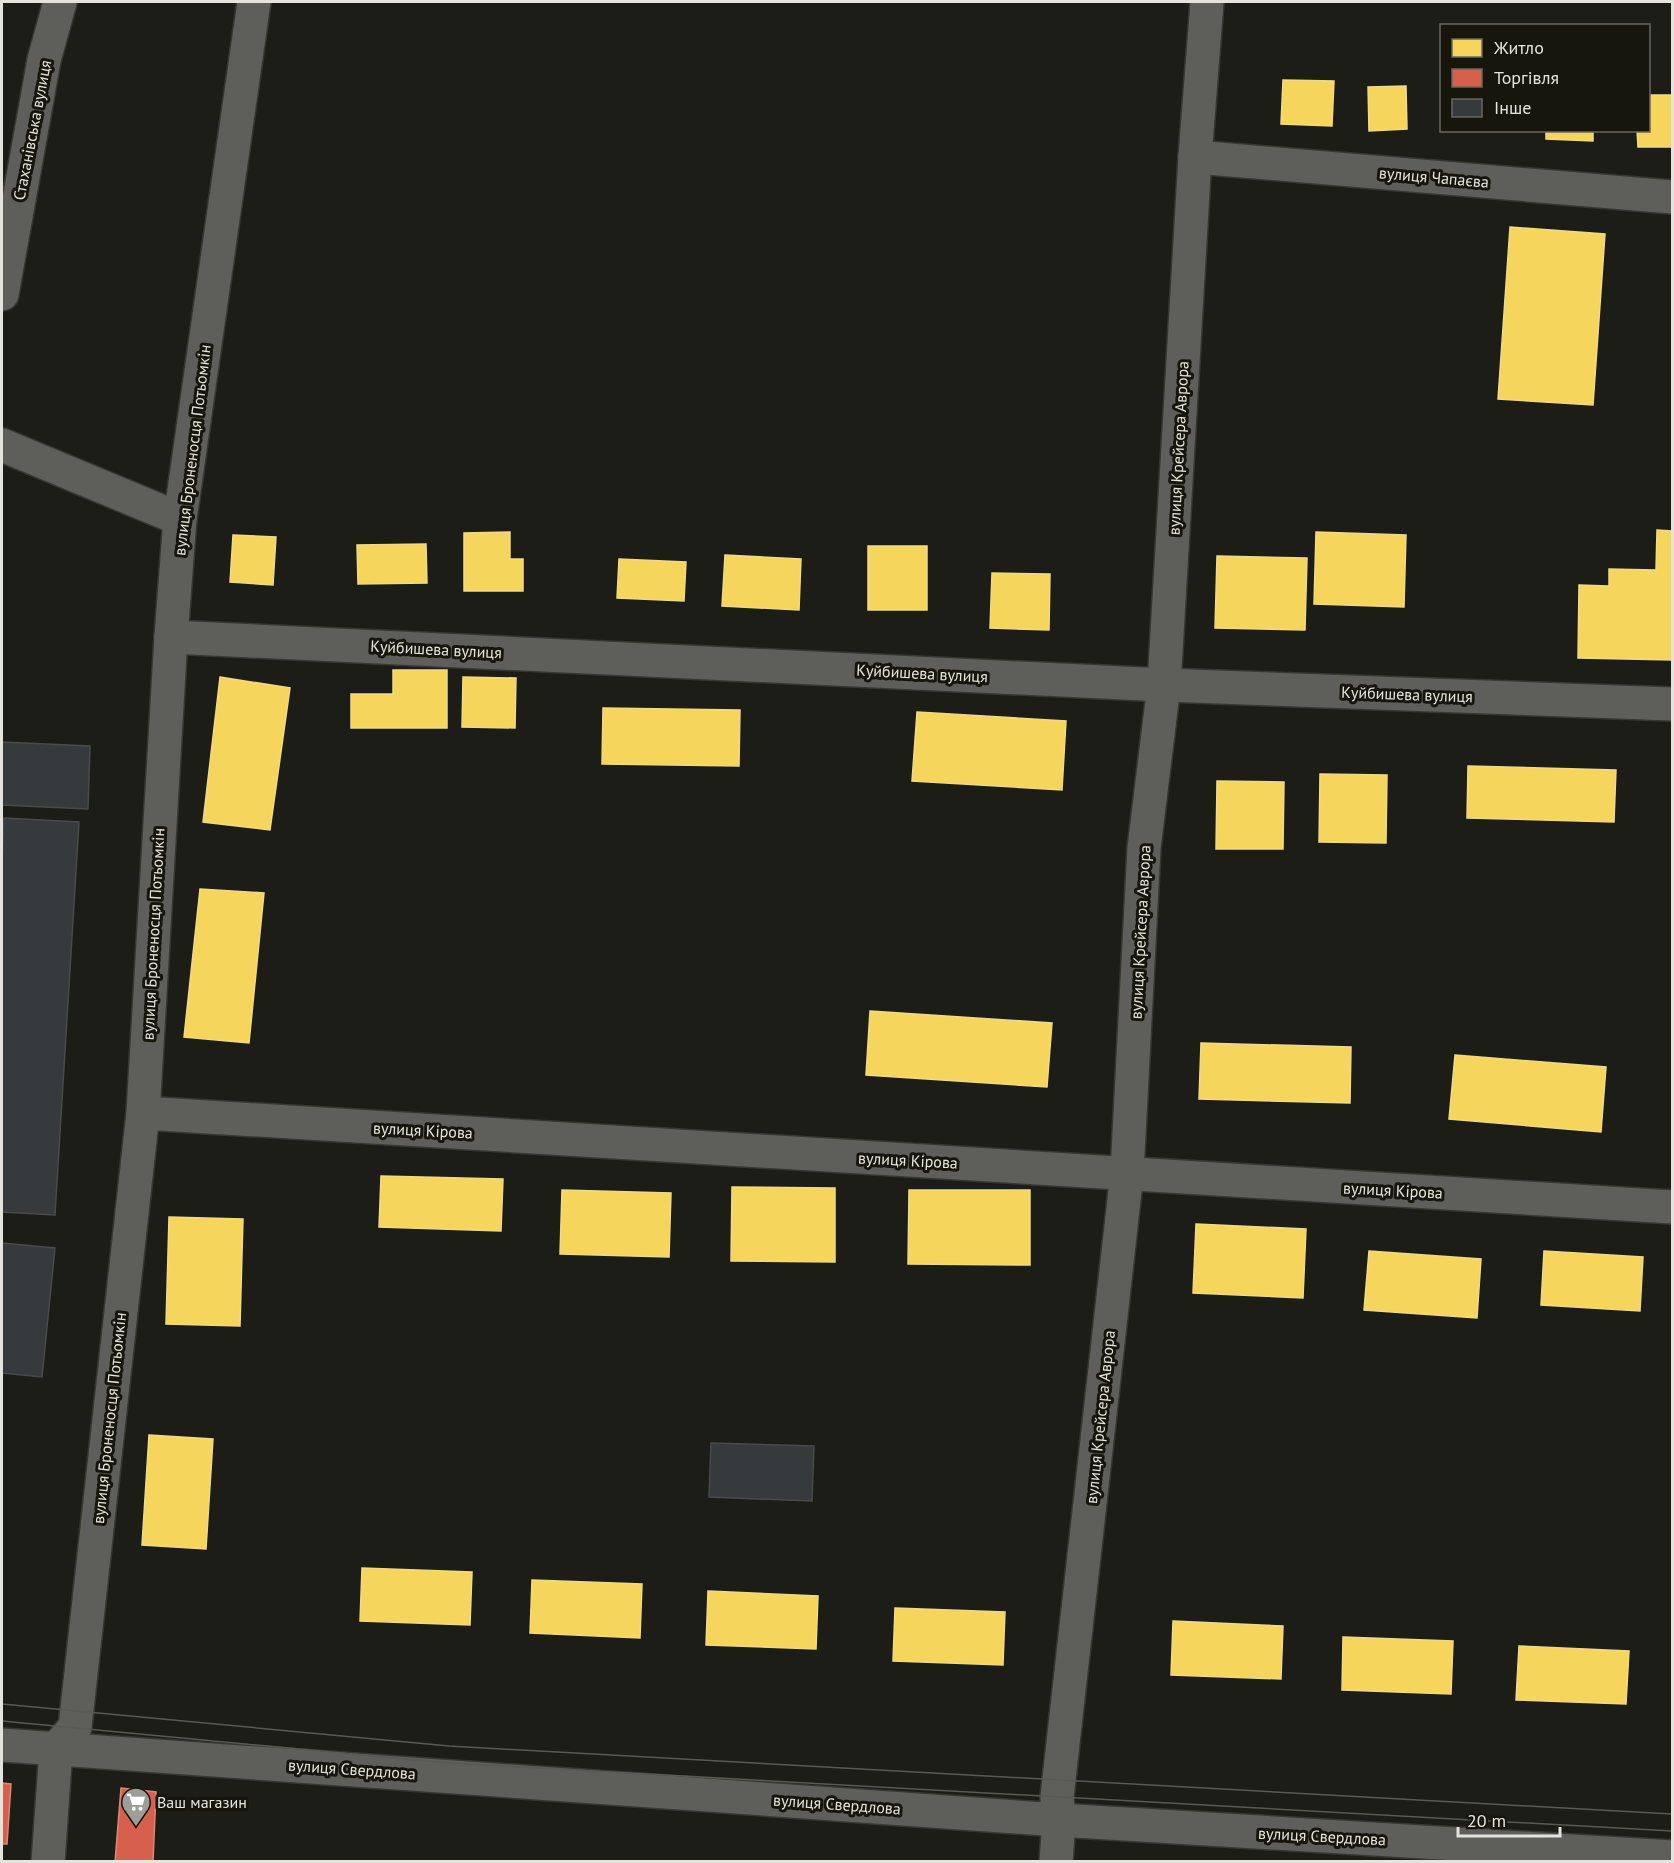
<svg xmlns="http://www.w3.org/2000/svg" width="1674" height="1863" font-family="'PT Sans',sans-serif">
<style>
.homes{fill:#f6d55c;stroke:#f1da83;stroke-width:1.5}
.shops{fill:#d6604d;stroke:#da8878;stroke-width:1.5}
.building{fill:#363a3c;stroke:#494b4a;stroke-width:1.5}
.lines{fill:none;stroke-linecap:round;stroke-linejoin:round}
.minor-casing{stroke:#373732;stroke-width:36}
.minor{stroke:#5e5e5a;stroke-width:33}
.tram{stroke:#595954;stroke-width:1.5}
.labels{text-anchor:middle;stroke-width:6;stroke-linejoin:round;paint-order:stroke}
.street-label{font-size:16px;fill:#e4e4dd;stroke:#16160c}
.poi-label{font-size:16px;fill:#e4e4dd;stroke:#16160c;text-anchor:start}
</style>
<rect width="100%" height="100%" fill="#1d1d17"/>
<g class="homes">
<path d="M1283,80L1334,81L1332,126L1281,124Z"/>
<path d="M1406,86L1407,129L1369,131L1368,87Z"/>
<path d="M1648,95H1672V147H1638L1637,130H1648Z"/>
<path d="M1546,130H1593V141L1546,139Z"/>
<path d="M1510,227L1605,234L1593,405L1498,399Z"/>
<path d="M1657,530L1672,531V660L1578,658L1579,585L1609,586V569L1656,570Z"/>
<path d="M510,532V559H523V591H464V533Z"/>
<path d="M1316,532L1406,535L1404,607L1314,604Z"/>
<path d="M233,535L276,537L273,585L230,582Z"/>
<path d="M426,544L427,583L358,584L357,545Z"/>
<rect x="868" y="546" width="59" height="64"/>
<path d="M725,555L801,559L799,610L722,606Z"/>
<path d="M1217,556L1307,558L1305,630L1215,628Z"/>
<path d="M619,559L686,562L684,601L617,598Z"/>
<path d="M992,573L1050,574L1049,630L990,628Z"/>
<path d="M393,670H447V728H351V694H393Z"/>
<path d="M220,677L290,688L270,830L203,822Z"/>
<path d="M463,677L516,678L515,728L462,727Z"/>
<path d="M603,708L740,710L739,766L602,764Z"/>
<path d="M917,712L1066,721L1062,790L912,781Z"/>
<path d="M1468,766L1616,770L1614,822L1467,818Z"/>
<path d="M1320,774L1387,775L1386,843L1319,842Z"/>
<path d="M1217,781L1284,782L1283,849H1216Z"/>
<path d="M200,889L264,893L249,1043L184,1037Z"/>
<path d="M870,1011L1052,1023L1047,1087L866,1075Z"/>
<path d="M1201,1043L1351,1047L1350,1103L1199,1099Z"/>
<path d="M1455,1055L1606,1067L1601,1132L1449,1119Z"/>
<path d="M381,1176L503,1179L501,1231L379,1227Z"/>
<path d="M732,1187L835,1188V1262L731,1261Z"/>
<path d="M562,1190L671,1193L669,1257L560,1254Z"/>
<path d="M909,1190H1030V1265L908,1264Z"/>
<path d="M169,1217L243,1219L240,1326L166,1324Z"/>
<path d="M1196,1224L1306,1229L1303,1298L1193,1293Z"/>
<path d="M1369,1251L1481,1259L1477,1318L1364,1310Z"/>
<path d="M1544,1251L1643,1257L1640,1311L1541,1305Z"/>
<path d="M149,1435L213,1439L206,1549L142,1545Z"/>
<path d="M362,1568L472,1572L470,1625L360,1621Z"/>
<path d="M532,1580L642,1584L640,1638L530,1633Z"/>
<path d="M708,1591L818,1596L816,1649L706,1645Z"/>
<path d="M895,1608L1005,1612L1003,1665L893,1661Z"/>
<path d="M1173,1621L1283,1626L1281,1679L1171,1675Z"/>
<path d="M1343,1637L1453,1641L1451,1694L1342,1690Z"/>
<path d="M1519,1646L1629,1651L1626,1704L1516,1700Z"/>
</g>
<g class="shops">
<path d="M2,1783L11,1784L7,1844H2Z"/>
<path d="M121,1788L156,1792L153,1862H115Z"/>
</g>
<g class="building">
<path d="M2,742L90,746L88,809L2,805Z"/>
<path d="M4,818L79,822L55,1215L2,1212V864Z"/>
<path d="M2,1243L55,1248L42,1377L2,1373Z"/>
<path d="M711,1443L814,1446L812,1501L709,1497Z"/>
</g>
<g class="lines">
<g class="minor-casing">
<g id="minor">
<path d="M1195,157L1672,197"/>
<path d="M2,294L44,60L60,2"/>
<path d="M2,445L180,519"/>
<path d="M171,637L1164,685L1672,704"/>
<path d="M143,1113L1672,1207"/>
<path d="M2,1745L1059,1820L1672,1857"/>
<path d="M48,1862L56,1749L75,1727L143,1113L171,637L180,519L254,2"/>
<path d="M1056,1862L1059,1820L1057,1797L1127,1173L1144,848L1164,685L1195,157L1207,2"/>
</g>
</g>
<use href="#minor" class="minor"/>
<g class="tram">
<path d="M2,1704L449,1746L1672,1814"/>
<path d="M2,1721L448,1763L1672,1831"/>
</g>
</g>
<defs>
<g id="supermarket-pin" transform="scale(1.5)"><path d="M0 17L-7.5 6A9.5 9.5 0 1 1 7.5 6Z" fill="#9e9e98" stroke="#16160c"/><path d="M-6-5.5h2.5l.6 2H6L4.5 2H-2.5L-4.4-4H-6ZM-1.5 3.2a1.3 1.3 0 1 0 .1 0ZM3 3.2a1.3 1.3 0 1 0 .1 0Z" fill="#fff"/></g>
</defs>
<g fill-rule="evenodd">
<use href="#supermarket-pin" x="136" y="1802"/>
</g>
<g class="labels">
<g class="street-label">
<text transform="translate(32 130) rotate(-79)" y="6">Стаханівська вулиця</text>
<text transform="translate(1434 177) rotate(5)" y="6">вулиця Чапаєва</text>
<text transform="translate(1178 448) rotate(-87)" y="6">вулиця Крейсера Аврора</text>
<text transform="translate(192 450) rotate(-83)" y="6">вулиця Броненосця Потьомкін</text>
<text transform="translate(436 649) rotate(3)" y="6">Куйбишева вулиця</text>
<text transform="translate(922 673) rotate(3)" y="6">Куйбишева вулиця</text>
<text transform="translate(1407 694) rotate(2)" y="6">Куйбишева вулиця</text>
<text transform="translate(1140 932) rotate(-87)" y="6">вулиця Крейсера Аврора</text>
<text transform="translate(153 934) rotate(-87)" y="6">вулиця Броненосця Потьомкін</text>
<text transform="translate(423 1130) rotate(3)" y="6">вулиця Кірова</text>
<text transform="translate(908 1160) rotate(3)" y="6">вулиця Кірова</text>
<text transform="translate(1393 1190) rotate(3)" y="6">вулиця Кірова</text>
<text transform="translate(1100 1417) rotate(-84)" y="6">вулиця Крейсера Аврора</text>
<text transform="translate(109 1418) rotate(-84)" y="6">вулиця Броненосця Потьомкін</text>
<text transform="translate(352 1769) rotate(4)" y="6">вулиця Свердлова</text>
<text transform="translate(837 1804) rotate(4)" y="6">вулиця Свердлова</text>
<text transform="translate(1322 1836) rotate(3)" y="6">вулиця Свердлова</text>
</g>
<g class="poi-label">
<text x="157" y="1808">Ваш магазин</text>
</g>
</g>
<rect width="1674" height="1863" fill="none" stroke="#e4e4dd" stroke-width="6"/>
<rect x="1440" y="24" width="210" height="108" fill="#16160c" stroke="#686860" stroke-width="1.5"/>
<rect x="1452" y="39" width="30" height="18" fill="#f6d55c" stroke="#686860" stroke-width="1.5"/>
<text x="1494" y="54" font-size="18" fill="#e4e4dd">Житло</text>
<rect x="1452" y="69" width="30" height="18" fill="#d6604d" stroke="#686860" stroke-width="1.5"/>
<text x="1494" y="84" font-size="18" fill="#e4e4dd">Торгівля</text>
<rect x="1452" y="99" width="30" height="18" fill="#363a3c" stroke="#686860" stroke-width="1.5"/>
<text x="1494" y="114" font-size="18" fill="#e4e4dd">Інше</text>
<path d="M1458 1827v9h102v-9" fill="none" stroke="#e4e4dd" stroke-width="3"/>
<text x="1467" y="1827" font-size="18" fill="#e4e4dd" stroke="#16160c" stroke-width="4.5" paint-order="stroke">20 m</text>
</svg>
